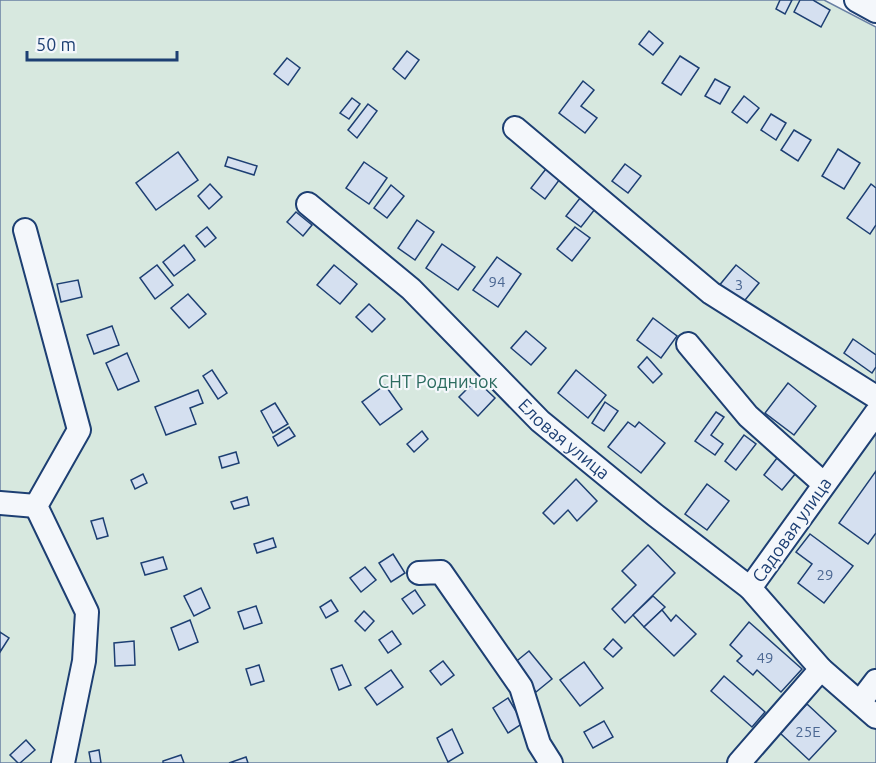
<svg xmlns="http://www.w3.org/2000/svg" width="876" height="763" font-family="Ubuntu,sans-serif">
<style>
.green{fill:#d7e8df;stroke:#687fa3;stroke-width:1.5}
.building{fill:#d5e0f0;stroke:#1d3f73;stroke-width:1.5}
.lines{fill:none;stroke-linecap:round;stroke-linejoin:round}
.minor-casing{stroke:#1d3f73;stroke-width:26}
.minor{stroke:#f4f7fb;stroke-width:22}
.labels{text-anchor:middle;stroke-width:4.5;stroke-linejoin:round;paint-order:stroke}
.number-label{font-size:15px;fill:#4b6792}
.park-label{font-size:18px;fill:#2c6c60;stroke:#f4f7fb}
.street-label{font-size:18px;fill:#1d3f73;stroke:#f4f7fb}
</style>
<rect width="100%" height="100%" fill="#f4f7fb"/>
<path class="green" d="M0,0H824L876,27V763H0Z"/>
<g class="building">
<path d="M780,0H792L785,14L776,9Z"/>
<path d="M800,0H813L830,10L821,27L794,12Z"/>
<path d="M649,31L663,43L653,55L639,44Z"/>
<path d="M407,51L419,60L405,79L393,69Z"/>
<path d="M680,56L699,68L681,95L662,83Z"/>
<path d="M287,58L300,68L288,85L274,74Z"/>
<path d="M715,79L730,87L720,104L705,96Z"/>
<path d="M583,81L594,90L581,106L597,118L585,133L559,113Z"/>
<path d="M744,96L759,108L747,123L732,112Z"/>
<path d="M352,98L360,104L349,119L340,113Z"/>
<path d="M368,104L377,111L357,138L348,130Z"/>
<path d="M771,114L786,123L776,140L761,130Z"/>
<path d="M794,130L811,140L798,161L781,150Z"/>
<path d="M838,149L860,163L844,189L822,176Z"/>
<path d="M178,152L198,180L156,210L136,183Z"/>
<path d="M228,157L257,166L254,175L225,166Z"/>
<path d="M364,162L387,178L369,204L346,188Z"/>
<path d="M625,164L641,176L628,193L612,181Z"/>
<path d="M549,165L563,175L545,199L531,188Z"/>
<path d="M210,184L222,197L209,209L198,196Z"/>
<path d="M871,184L876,188V225L870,234L847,218Z"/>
<path d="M391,185L404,196L387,218L374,208Z"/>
<path d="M584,193L599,204L581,227L566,216Z"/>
<path d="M296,212L312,225L303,236L287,222Z"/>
<path d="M417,220L434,232L415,260L398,248Z"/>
<path d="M207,227L216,238L205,247L196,236Z"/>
<path d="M575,227L590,238L572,261L557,249Z"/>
<path d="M442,244L475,267L458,290L426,268Z"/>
<path d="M184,245L195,260L174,276L163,262Z"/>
<path d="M497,257L521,274L498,307L473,290Z"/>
<path d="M157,265L173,285L155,299L140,278Z"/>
<path d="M334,265L357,284L340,304L317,285Z"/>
<path d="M736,265L759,283L741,305L718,287Z"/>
<path d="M78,280L82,297L61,302L57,284Z"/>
<path d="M188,294L206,314L189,328L171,308Z"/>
<path d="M369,304L385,319L372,332L356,317Z"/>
<path d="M653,318L677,336L661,358L637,340Z"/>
<path d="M112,326L119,345L94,354L87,335Z"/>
<path d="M526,331L546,348L531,365L511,348Z"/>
<path d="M853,339L876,355V367L872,373L844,353Z"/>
<path d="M127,353L139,381L118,390L106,363Z"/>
<path d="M647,357L662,374L653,383L638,367Z"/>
<path d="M212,370L227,393L218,399L203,376Z"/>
<path d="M576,370L606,395L588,418L558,393Z"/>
<path d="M476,380L495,398L478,416L459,397Z"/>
<path d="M788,383L816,406L794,435L765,413Z"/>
<path d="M385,385L402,409L380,425L362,402Z"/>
<path d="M198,390L203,403L190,408L196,424L166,435L155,407Z"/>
<path d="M605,402L618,411L604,431L592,423Z"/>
<path d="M275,403L288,424L273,433L261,411Z"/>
<path d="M716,412L724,417L711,435L723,444L715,455L695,441Z"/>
<path d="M628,422L635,427L639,422L665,443L641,473L608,447Z"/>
<path d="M289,427L295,436L278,446L273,437Z"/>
<path d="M422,431L428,439L414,452L407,444Z"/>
<path d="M744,435L756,444L736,470L725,461Z"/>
<path d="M236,452L239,463L222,468L219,457Z"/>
<path d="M777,458L796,473L782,490L764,475Z"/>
<path d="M876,471V533L868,544L839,523Z"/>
<path d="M143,474L147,483L135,489L131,480Z"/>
<path d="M576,479L597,501L577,521L568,510L554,524L543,513Z"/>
<path d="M707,484L729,501L707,530L685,514Z"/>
<path d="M247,497L249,505L234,509L231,502Z"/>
<path d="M103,518L108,536L97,539L91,521Z"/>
<path d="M810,534L853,566L824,603L798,583L812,564L796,552Z"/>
<path d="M273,538L276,547L257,553L254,544Z"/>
<path d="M648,545L675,573L625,623L612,609L636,585L622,571Z"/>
<path d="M393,554L405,573L391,582L379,563Z"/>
<path d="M163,557L167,569L145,575L141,563Z"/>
<path d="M365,567L376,580L361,592L350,578Z"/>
<path d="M201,588L210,608L194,616L184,596Z"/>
<path d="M415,590L425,605L413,614L402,599Z"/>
<path d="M653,596L665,607L644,627L633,615Z"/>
<path d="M331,600L338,611L326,618L320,607Z"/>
<path d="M256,606L262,623L244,629L238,612Z"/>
<path d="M662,610L671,621L676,615L696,634L674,656L644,627Z"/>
<path d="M364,611L374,621L365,631L355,621Z"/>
<path d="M190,620L198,642L179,650L171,628Z"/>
<path d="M749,622L802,669L781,692L757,670L753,675L737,661L742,656L730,645Z"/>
<path d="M392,631L401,644L388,653L379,640Z"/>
<path d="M0,632L9,638L0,652Z"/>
<path d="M613,639L622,648L613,657L604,649Z"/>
<path d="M134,641L135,665L115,666L114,643Z"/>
<path d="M529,651L552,679L536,692L513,664Z"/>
<path d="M443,661L454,675L441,685L430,671Z"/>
<path d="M584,662L603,688L580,706L560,680Z"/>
<path d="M259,665L264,681L251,685L246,669Z"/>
<path d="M342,665L351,685L339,690L331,669Z"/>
<path d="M391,670L403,687L377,705L365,688Z"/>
<path d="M724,676L765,712L752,727L711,691Z"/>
<path d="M508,698L523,723L508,733L493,708Z"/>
<path d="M807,704L836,731L809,760L780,733Z"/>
<path d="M604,721L613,737L593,748L584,732Z"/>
<path d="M452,729L463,753L448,762L437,738Z"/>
<path d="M26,740L35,750L20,763H18L10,755Z"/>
<path d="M99,750L101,763H91L89,752Z"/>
<path d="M181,755L184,763H163V761Z"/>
<path d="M246,757L248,763H229Z"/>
</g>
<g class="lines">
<g class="minor-casing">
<g id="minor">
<path d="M856,0L876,11"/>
<path d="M515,128L711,293L876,397"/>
<path id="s1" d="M308,204L411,289L540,421L655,515L750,588"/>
<path d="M25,230L79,430L36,506L87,612L84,661L63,763"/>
<path d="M688,344L748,416L824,484"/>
<path d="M876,413L750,588L821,669L876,717"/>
<path d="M0,503L36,506"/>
<path d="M419,573L441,572L521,687L539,744L551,763"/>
<path d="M860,702L876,681"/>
<path d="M739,763L821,669"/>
</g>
</g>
<use href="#minor" class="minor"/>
</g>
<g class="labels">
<g class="number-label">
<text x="497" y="287">94</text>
<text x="739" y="290">3</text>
<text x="825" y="580">29</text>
<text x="765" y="663">49</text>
<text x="808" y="737">25Е</text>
</g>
<g class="park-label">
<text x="438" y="388">СНТ Родничок</text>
</g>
<g class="street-label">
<text dy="6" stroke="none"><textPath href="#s1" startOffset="348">Еловая улица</textPath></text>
<text transform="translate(792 530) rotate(-55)" y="6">Садовая улица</text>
</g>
</g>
<path d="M27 51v9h150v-9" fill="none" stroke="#1d3f73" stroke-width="3"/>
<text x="36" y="51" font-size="18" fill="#1d3f73" stroke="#f4f7fb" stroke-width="4.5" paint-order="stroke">50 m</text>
</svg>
